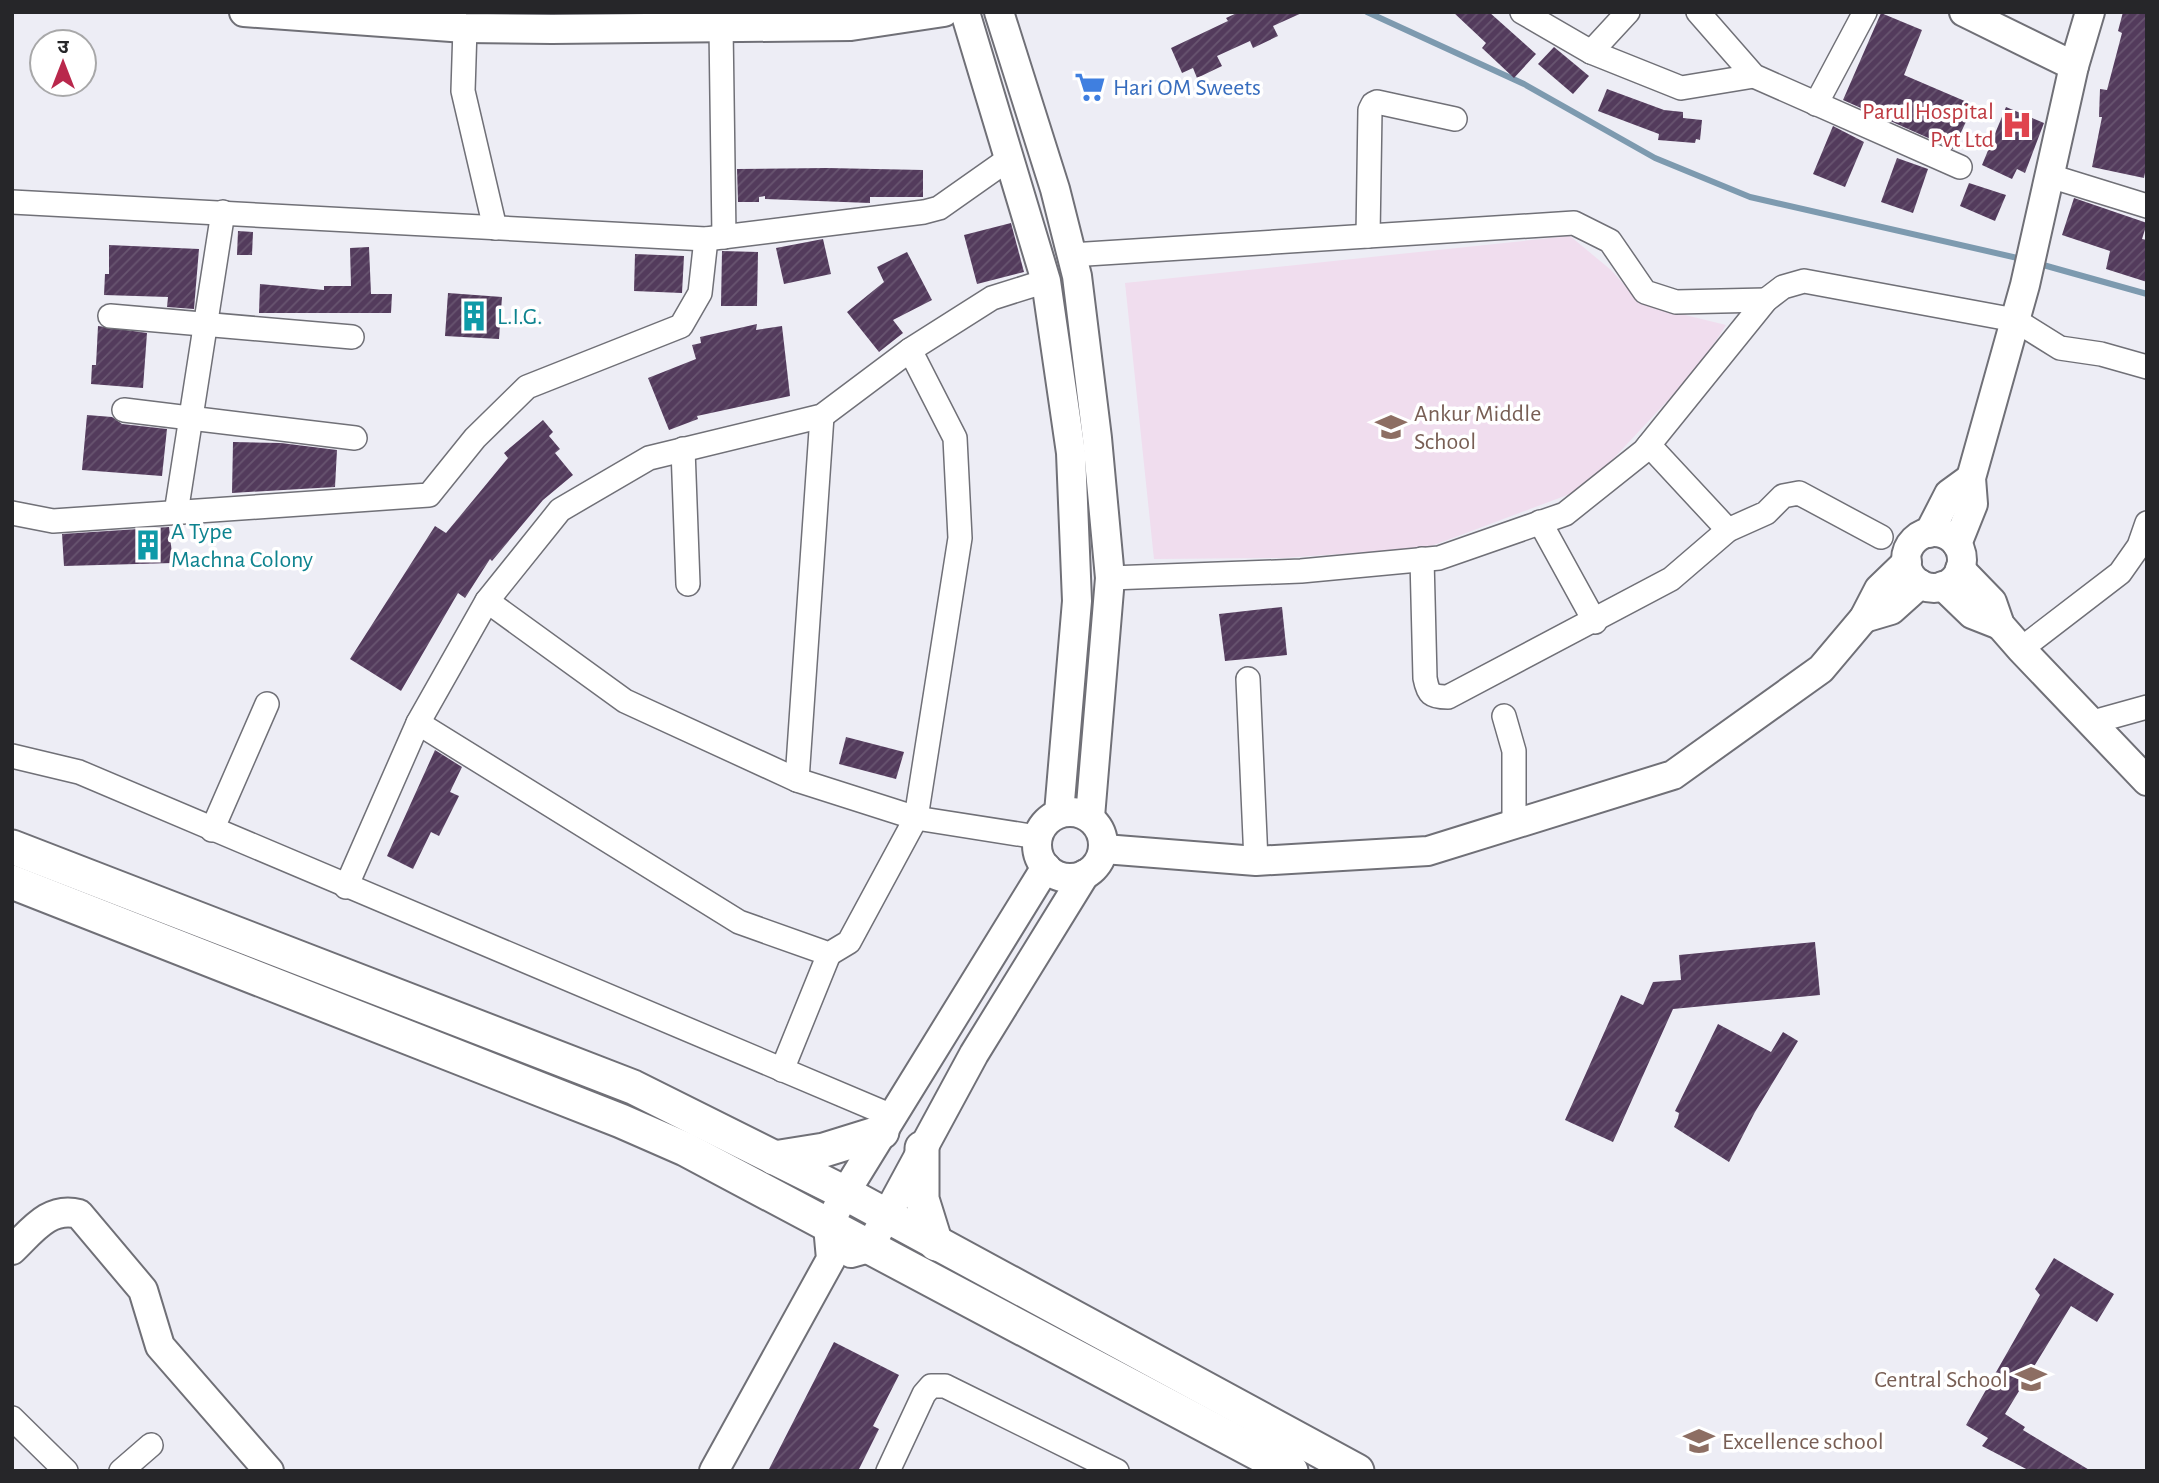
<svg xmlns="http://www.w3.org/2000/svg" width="2159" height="1483" font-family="'Alegreya Sans','Noto Sans Devanagari',sans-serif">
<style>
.education{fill:#f0ddee}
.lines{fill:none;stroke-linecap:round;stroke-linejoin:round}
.stream{stroke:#7d9aaf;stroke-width:6}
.building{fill:url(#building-hatch)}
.minor-casing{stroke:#707077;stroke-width:26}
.tertiary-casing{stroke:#707077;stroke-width:32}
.secondary-casing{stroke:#707077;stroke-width:37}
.minor{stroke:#fff;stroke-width:23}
.tertiary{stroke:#fff;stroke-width:28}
.secondary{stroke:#fff;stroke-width:33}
.labels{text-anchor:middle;stroke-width:7;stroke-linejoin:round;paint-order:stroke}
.shop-label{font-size:24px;fill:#366cbe;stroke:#fff;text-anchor:start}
.health-label{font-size:24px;fill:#be3a42;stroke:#fff;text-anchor:end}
.culture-label{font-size:24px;fill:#0d838f;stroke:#fff;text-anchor:start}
.education-label{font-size:24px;fill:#785e54;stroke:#fff;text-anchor:start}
</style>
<defs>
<pattern id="building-hatch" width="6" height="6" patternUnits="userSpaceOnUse" patternTransform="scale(1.75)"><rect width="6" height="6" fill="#533b5c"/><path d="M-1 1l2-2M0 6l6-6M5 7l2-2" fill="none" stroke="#685570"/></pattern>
</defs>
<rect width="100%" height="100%" fill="#ededf5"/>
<path class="education" d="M1570,236L1611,270L1635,297L1665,310L1726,325L1699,367L1586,488L1426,548L1283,558L1154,559L1125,283Z"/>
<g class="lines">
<g class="stream">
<path d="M1367,12L1524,84L1655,158L1750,197L2022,259"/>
<path d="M2036,263L2147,294"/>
</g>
</g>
<g class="building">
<path d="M1239,12H1304L1273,26L1278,36L1253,48L1250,41L1217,56L1222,66L1197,78L1193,68L1182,73L1171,48L1228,21L1226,18Z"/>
<path d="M1453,12H1489L1536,54L1514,78L1482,48L1486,43Z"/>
<path d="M2123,12H2147V162L2144,178L2092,167L2102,117H2099L2100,89L2107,90L2122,33L2118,31Z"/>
<path d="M1881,13L1922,30L1904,75L1974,105L1953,149L1843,100Z"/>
<path d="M1554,47L1589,76L1573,94L1538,64Z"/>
<path d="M1607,89L1664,110L1683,112V118L1702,120L1700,140L1696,139L1695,143L1658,140L1659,134L1598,111Z"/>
<path d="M2006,107L2044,123L2025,173L2017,169L2012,179L1982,165Z"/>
<path d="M1833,126L1864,142L1845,187L1813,174Z"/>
<path d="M1897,158L1928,169L1913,213L1881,202Z"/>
<path d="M827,168L923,170V197H870V203L765,199V196L759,197V202H738L737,169Z"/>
<path d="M1969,183L2006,195L1995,221L1960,206Z"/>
<path d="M2074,198L2147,223L2142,239L2147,240V282L2106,269L2110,251L2062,235Z"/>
<path d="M1011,223L1024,272L977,284L964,235Z"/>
<path d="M238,231L253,232L252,255H237Z"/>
<path d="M823,239L831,274L784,284L776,248Z"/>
<path d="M109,245L199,249L194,309L167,307L168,297L104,295L105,274H109Z"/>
<path d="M369,247L371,294H392L391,313H259L260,284L324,290V286H351L350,248Z"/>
<path d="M722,251L758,252L757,306H721Z"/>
<path d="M907,252L932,300L893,320L903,333L879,352L847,312L884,282L877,267Z"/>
<path d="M635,254L684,256L682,293L634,291Z"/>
<path d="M448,293L502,297L499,339L445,336Z"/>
<path d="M757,324L756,330L782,326L790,396L697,416L698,419L669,430L648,378L696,359L692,345L701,343L700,337Z"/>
<path d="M98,326L147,333L143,388L91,384L92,365H96Z"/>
<path d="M87,415L112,417L122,424L167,429L162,476L82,470Z"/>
<path d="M543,420L553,432L549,436L560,449L555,453L573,475L543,500L492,561L490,559L465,598L458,593L401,691L350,659L435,526L446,533L508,458L504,453Z"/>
<path d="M233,442L281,443L337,450L335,487L232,493Z"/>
<path d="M169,527L173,563L64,566L62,534Z"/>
<path d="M1282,607L1287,655L1225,661L1219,614Z"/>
<path d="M846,737L904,752L896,779L839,764Z"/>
<path d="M435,750L462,767L450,792L459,796L439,836L431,832L413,869L387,856Z"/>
<path d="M1815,942L1820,995L1673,1009L1613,1142L1565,1120L1621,995L1643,1005L1653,982L1681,980L1679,955Z"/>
<path d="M1718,1024L1771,1052L1783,1032L1798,1041L1755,1112L1729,1162L1674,1127L1678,1118L1679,1113L1675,1111Z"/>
<path d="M2054,1258L2114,1294L2097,1322L2071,1306L2005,1414L2025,1427L2023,1430L2091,1471H2030L1982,1446L1988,1438L1966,1425L2040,1295L2035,1289Z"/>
<path d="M834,1342L899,1375L873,1426L879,1429L858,1471H768Z"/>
</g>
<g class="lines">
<g class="minor-casing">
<g id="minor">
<path d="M1522,12L1591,52L1681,88L1754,76"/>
<path d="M1698,12L1754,76L1960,167"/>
<path d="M721,27L724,237"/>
<path d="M465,28L463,91L495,228"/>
<path d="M1591,52L1628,12"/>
<path d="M1816,104L1865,12"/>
<path d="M2050,176L2147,206"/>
<path d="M12,202L706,239L924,212L939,208L1010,158"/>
<path d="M1368,236L1370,110L1373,104L1377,102L1455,119"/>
<path d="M1071,255L1574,223L1610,241L1645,292L1676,302L1766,300"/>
<path d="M110,316L352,337"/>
<path d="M124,410L355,438"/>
<path d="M1649,445L1728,530"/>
<path d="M683,449L688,584"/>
<path d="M12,513L53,521L429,495L475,438L527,387L681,326L700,293L706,239"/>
<path d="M176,513L223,212"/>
<path d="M1540,522L1595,622"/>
<path d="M1422,559L1425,678C1428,694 1431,697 1448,697L1671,579L1728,530L1766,513L1783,496L1799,493L1881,537"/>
<path d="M1110,578L1301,571L1439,558L1565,514L1644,451L1766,300L1783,287L1804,281L2015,320L2060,348L2101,354L2147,367"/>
<path d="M487,601L625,701L797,780L916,818L1037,837"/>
<path d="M2021,649L2120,573L2139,546L2147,523"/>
<path d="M1248,679L1256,861"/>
<path d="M1504,716L1514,751V825"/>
<path d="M2093,722L2147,707"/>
<path d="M418,723L739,922L829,954L849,942L916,818L960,538L955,438L910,350"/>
<path d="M12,756L79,772L892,1116"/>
<path d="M797,780L822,416"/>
<path d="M212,830L267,704"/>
<path d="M346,887L418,723L487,601L560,510L649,458L822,416L910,350L992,298L1046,281"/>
<path d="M782,1070L829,954"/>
<path d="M12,1418L66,1471"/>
<path d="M121,1471L151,1445"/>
<path d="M888,1471L924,1394L931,1386H945L1117,1471"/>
</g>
</g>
<g class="tertiary-casing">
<g id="tertiary">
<path d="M244,12L465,28L552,29L851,26L944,12"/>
<path d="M965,12L1046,281L1071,453L1077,601L1059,813"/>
<path d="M999,12L1055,189L1077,276L1097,438L1110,578L1090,817"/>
<path d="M1964,12L2074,66"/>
<circle cx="1934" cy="560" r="28"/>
<path d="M1929,533L1949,494L1971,478"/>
<path d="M1957,544L1973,504L1971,478L2025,285L2074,66L2090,12"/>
<path d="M1960,569L1992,602L2000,625L2021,649L2147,781"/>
<path d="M1943,586L1972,614L2000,625"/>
<path d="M1864,618L1891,610L1920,584"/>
<circle cx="1070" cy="845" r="33"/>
<path d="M1104,849L1256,861L1428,851L1673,775L1821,669L1864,618L1879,589L1907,562"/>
<path d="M12,1250C32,1231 49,1206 79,1214L143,1290L160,1346L269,1471"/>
<path d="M851,1253L869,1248L974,1054L1085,874"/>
<path d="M714,1471L831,1259L828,1226L845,1193L1046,867"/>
</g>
</g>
<g class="secondary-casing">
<g id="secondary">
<path d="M12,847L633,1087L845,1193L1357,1471"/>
<path d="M12,882L621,1121L685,1149L1291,1471"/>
<path d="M922,1148V1199L936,1244"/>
<path d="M774,1158L824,1150L882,1132"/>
</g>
</g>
<use href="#minor" class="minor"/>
<use href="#tertiary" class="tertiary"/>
<use href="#secondary" class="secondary"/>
</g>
<defs>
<g id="supermarket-bare" transform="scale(2.415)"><path d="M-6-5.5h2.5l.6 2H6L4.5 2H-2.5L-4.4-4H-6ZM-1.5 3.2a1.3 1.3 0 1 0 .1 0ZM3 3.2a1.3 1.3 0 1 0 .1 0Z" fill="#3f7fe0" stroke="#fff" stroke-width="2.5" paint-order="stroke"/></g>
<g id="hospital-bare" transform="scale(2.415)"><path d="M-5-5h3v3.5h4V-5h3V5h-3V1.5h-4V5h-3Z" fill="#e0444e" stroke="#fff" stroke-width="2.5" paint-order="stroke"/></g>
<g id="building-bare" transform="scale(2.415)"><path d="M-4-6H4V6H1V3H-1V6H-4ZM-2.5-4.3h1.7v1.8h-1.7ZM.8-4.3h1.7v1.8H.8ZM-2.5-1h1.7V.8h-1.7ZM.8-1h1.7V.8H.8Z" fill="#0f9aa8" stroke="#fff" stroke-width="2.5" paint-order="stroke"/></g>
<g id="school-bare" transform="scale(2.415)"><path d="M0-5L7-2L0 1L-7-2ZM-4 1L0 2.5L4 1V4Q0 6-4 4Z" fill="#8d6e63" stroke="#fff" stroke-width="2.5" paint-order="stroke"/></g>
</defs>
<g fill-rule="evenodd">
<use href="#supermarket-bare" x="1090" y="87"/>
<use href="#hospital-bare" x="2017" y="125"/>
<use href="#building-bare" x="474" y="316"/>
<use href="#school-bare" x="1391" y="427"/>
<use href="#building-bare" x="148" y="545"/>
<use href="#school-bare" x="2031" y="1379"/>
<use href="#school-bare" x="1699" y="1441"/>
</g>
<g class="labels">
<g class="shop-label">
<text x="1113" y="95">Hari OM Sweets</text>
</g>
<g class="health-label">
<text x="1994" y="119">Parul Hospital<tspan x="1994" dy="28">Pvt Ltd</tspan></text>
</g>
<g class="culture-label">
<text x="497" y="324">L.I.G.</text>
<text x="171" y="539">A Type<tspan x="171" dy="28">Machna Colony</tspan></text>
</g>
<g class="education-label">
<text x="1414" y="421">Ankur Middle<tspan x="1414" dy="28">School</tspan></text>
<text x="2008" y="1387" text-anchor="end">Central School</text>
<text x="1722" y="1449">Excellence school</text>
</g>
</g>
<rect width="2159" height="1483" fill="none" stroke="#262629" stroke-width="28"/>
<g transform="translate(63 63)"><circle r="33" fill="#ffffff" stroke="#a8a8a9" stroke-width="2"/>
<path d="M0-5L12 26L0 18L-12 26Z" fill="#b9284c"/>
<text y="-10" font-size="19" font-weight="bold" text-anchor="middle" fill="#262629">उ</text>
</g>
</svg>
